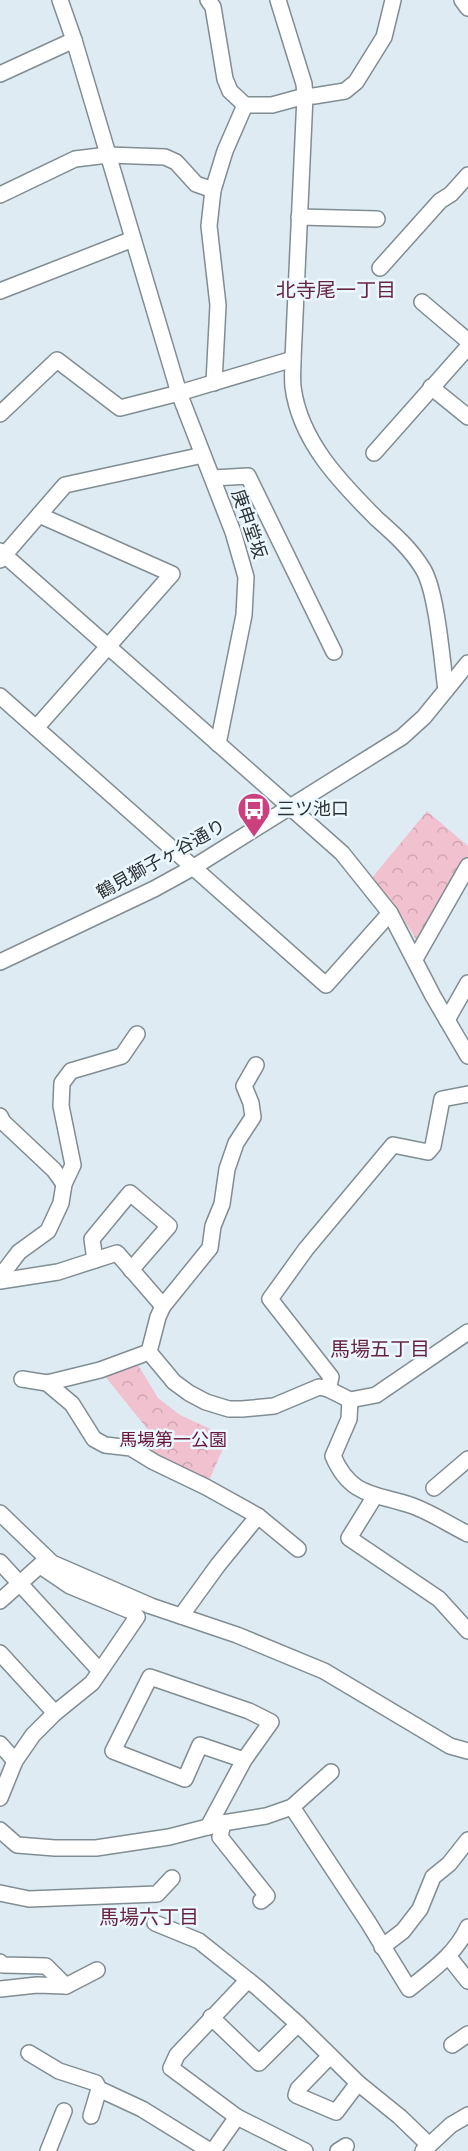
<svg xmlns="http://www.w3.org/2000/svg" width="468" height="2151" font-family="'DM Sans','Noto Sans JP',sans-serif">
<style>
.park{fill:url(#park-crowns)}
.lines{fill:none;stroke-linecap:round;stroke-linejoin:round}
.minor-casing{stroke:#808d92;stroke-width:18}
.minor{stroke:#fff;stroke-width:15}
.labels{text-anchor:middle;stroke-width:5;stroke-linejoin:round;paint-order:stroke}
.street-label{font-size:18px;fill:#2c3133;stroke:#ebf8ff}
.poi-label{font-size:18px;fill:#2c3133;stroke:#ebf8ff;text-anchor:start}
.park-label{font-size:18px;fill:#68163c;stroke:#ebf8ff}
.neighbourhood-label{font-size:20px;fill:#682541;stroke:#ebf8ff}
</style>
<defs>
<pattern id="park-crowns" width="20" height="18" patternUnits="userSpaceOnUse" patternTransform="scale(1.5)"><rect width="20" height="18" fill="#f1c1d0"/><path d="M2 6a3 3 0 1 1 6 0M12 15a3 3 0 1 1 6 0" fill="none" stroke="#cfa6b3"/></pattern>
</defs>
<rect width="100%" height="100%" fill="#deebf2"/>
<g class="park">
<path d="M427,811L468,846V861L419,944L394,904L371,879Z"/>
<path d="M134,1358L158,1398L180,1415L228,1437L208,1483L137,1446L149,1431L100,1370Z"/>
</g>
<g class="lines">
<g class="minor-casing">
<g id="minor">
<path d="M60,0L74,40L179,393L233,532L246,577L244,615L218,744"/>
<path d="M208,0L213,7L225,79L230,91L245,105H272L305,96H314L345,91L356,82L384,37L393,0"/>
<path d="M278,0L304,84L305,96L293,359C293,368 292,378 293,387C300,441 340,482 377,519C394,534 411,549 423,569C437,592 442,661 446,690"/>
<path d="M462,0L468,8"/>
<path d="M0,74L74,40"/>
<path d="M0,195L75,159L108,155L165,157L176,162L196,184L213,190"/>
<path d="M299,217L377,219"/>
<path d="M380,268L440,201L451,194L468,175"/>
<path d="M0,291L133,239"/>
<path d="M422,302L468,341"/>
<path d="M214,383L218,305L209,226L213,190L225,151L245,105"/>
<path d="M431,387L468,417"/>
<path d="M0,414L57,360L120,408L179,393L293,359"/>
<path d="M374,453L468,347"/>
<path d="M213,478L248,476L334,652"/>
<path d="M0,551L342,853L390,913L433,996L468,1056"/>
<path d="M0,560L65,485L203,455"/>
<path d="M0,696L326,985L390,913"/>
<path d="M36,728L172,574L39,515"/>
<path d="M415,959L468,866"/>
<path d="M0,962L154,889L194,867L402,737L424,717L468,663"/>
<path d="M447,1020L468,983"/>
<path d="M256,1065L244,1086L251,1103L253,1117L236,1143L227,1169L222,1204L213,1226L210,1248L163,1306L158,1317L149,1352L174,1382L189,1393L206,1402L229,1409H242L274,1406L319,1387L328,1389L350,1400L376,1395L468,1332"/>
<path d="M0,1116L3,1122L54,1170L64,1184"/>
<path d="M95,1260L92,1239L130,1193L169,1226L131,1270"/>
<path d="M0,1277L19,1252L48,1231L61,1203L64,1184L73,1165L61,1106L62,1083L71,1071L122,1056L137,1034"/>
<path d="M0,1281L58,1272L117,1253L163,1306"/>
<path d="M22,1379L47,1383L100,1370L149,1352"/>
<path d="M47,1383L72,1404L94,1439L105,1445L131,1448L154,1462L206,1487L258,1516L298,1549"/>
<path d="M328,1389L331,1377L270,1299L306,1249L393,1145L428,1152L433,1146L442,1099L468,1094"/>
<path d="M350,1400L349,1419L333,1456C351,1498 376,1493 413,1506C432,1513 450,1525 468,1534"/>
<path d="M434,1488L468,1459"/>
<path d="M375,1496L349,1538L439,1599L468,1631"/>
<path d="M0,1513L52,1563L151,1606L237,1635L324,1671L450,1746L468,1751"/>
<path d="M0,1562L100,1671"/>
<path d="M0,1601L47,1559"/>
<path d="M181,1616L218,1565L258,1516"/>
<path d="M0,1653L55,1713"/>
<path d="M0,1744L15,1761"/>
<path d="M0,1798L15,1761L33,1735L55,1713L92,1683L137,1617L133,1612L70,1586L42,1567"/>
<path d="M292,1807L331,1772"/>
<path d="M223,1823L220,1837L267,1896L261,1901"/>
<path d="M208,1827L244,1760L271,1722L249,1711L150,1677L113,1751L185,1779L200,1745L244,1760"/>
<path d="M0,1830L17,1845L55,1848H96L169,1837L223,1823L266,1816L292,1807L368,1922L409,1989C432,1970 455,1955 468,1927"/>
<path d="M0,1893L29,1899L157,1894L172,1878"/>
<path d="M155,1923L199,1941L258,1988L298,2024L358,2083L400,2117L429,2145"/>
<path d="M382,1947L403,1931L420,1909L433,1877L449,1864L468,1840"/>
<path d="M449,1957L468,1981"/>
<path d="M0,1962L3,1965L46,1966L66,1986L97,1970"/>
<path d="M0,1989L37,1985L66,1986"/>
<path d="M211,2017L259,2063L298,2024"/>
<path d="M452,2045L468,2034"/>
<path d="M29,2053L59,2071L96,2083L99,2089L142,2109L210,2151"/>
<path d="M330,2056L298,2089L296,2095L336,2112L358,2083"/>
<path d="M91,2116L99,2089"/>
<path d="M237,2117L305,2151"/>
<path d="M48,2151L64,2111"/>
<path d="M213,2151L237,2117L171,2068L177,2055L248,1980"/>
<path d="M338,2151L346,2146"/>
<path d="M423,2151L451,2125L468,2115"/>
</g>
</g>
<use href="#minor" class="minor"/>
</g>
<defs>
<g id="bus-pin" transform="scale(1.725)"><path d="M0 17L-7.5 6A9.5 9.5 0 1 1 7.5 6Z" fill="#ca417d" stroke="#ebf8ff"/><path d="M-5-6H5V4H4V6H2V4H-2V6H-4V4H-5ZM-3.5-4V0h7V-4ZM-3.5 1.2v1.5H-2V1.2ZM2 1.2v1.5H3.5V1.2Z" fill="#fff"/></g>
</defs>
<g fill-rule="evenodd">
<use href="#bus-pin" x="254" y="809"/>
</g>
<g class="labels">
<g class="street-label">
<text transform="translate(249 524) rotate(71)" y="6">庚申堂坂</text>
<text transform="translate(161 859) rotate(-29)" y="6">鶴見獅子ヶ谷通り</text>
</g>
<g class="poi-label">
<text x="277" y="815">三ツ池口</text>
</g>
<g class="park-label">
<text x="173" y="1446">馬場第一公園</text>
</g>
<g class="neighbourhood-label">
<text x="336" y="297">北寺尾一丁目</text>
<text x="380" y="1356">馬場五丁目</text>
<text x="149" y="1924">馬場六丁目</text>
</g>
</g>
</svg>
